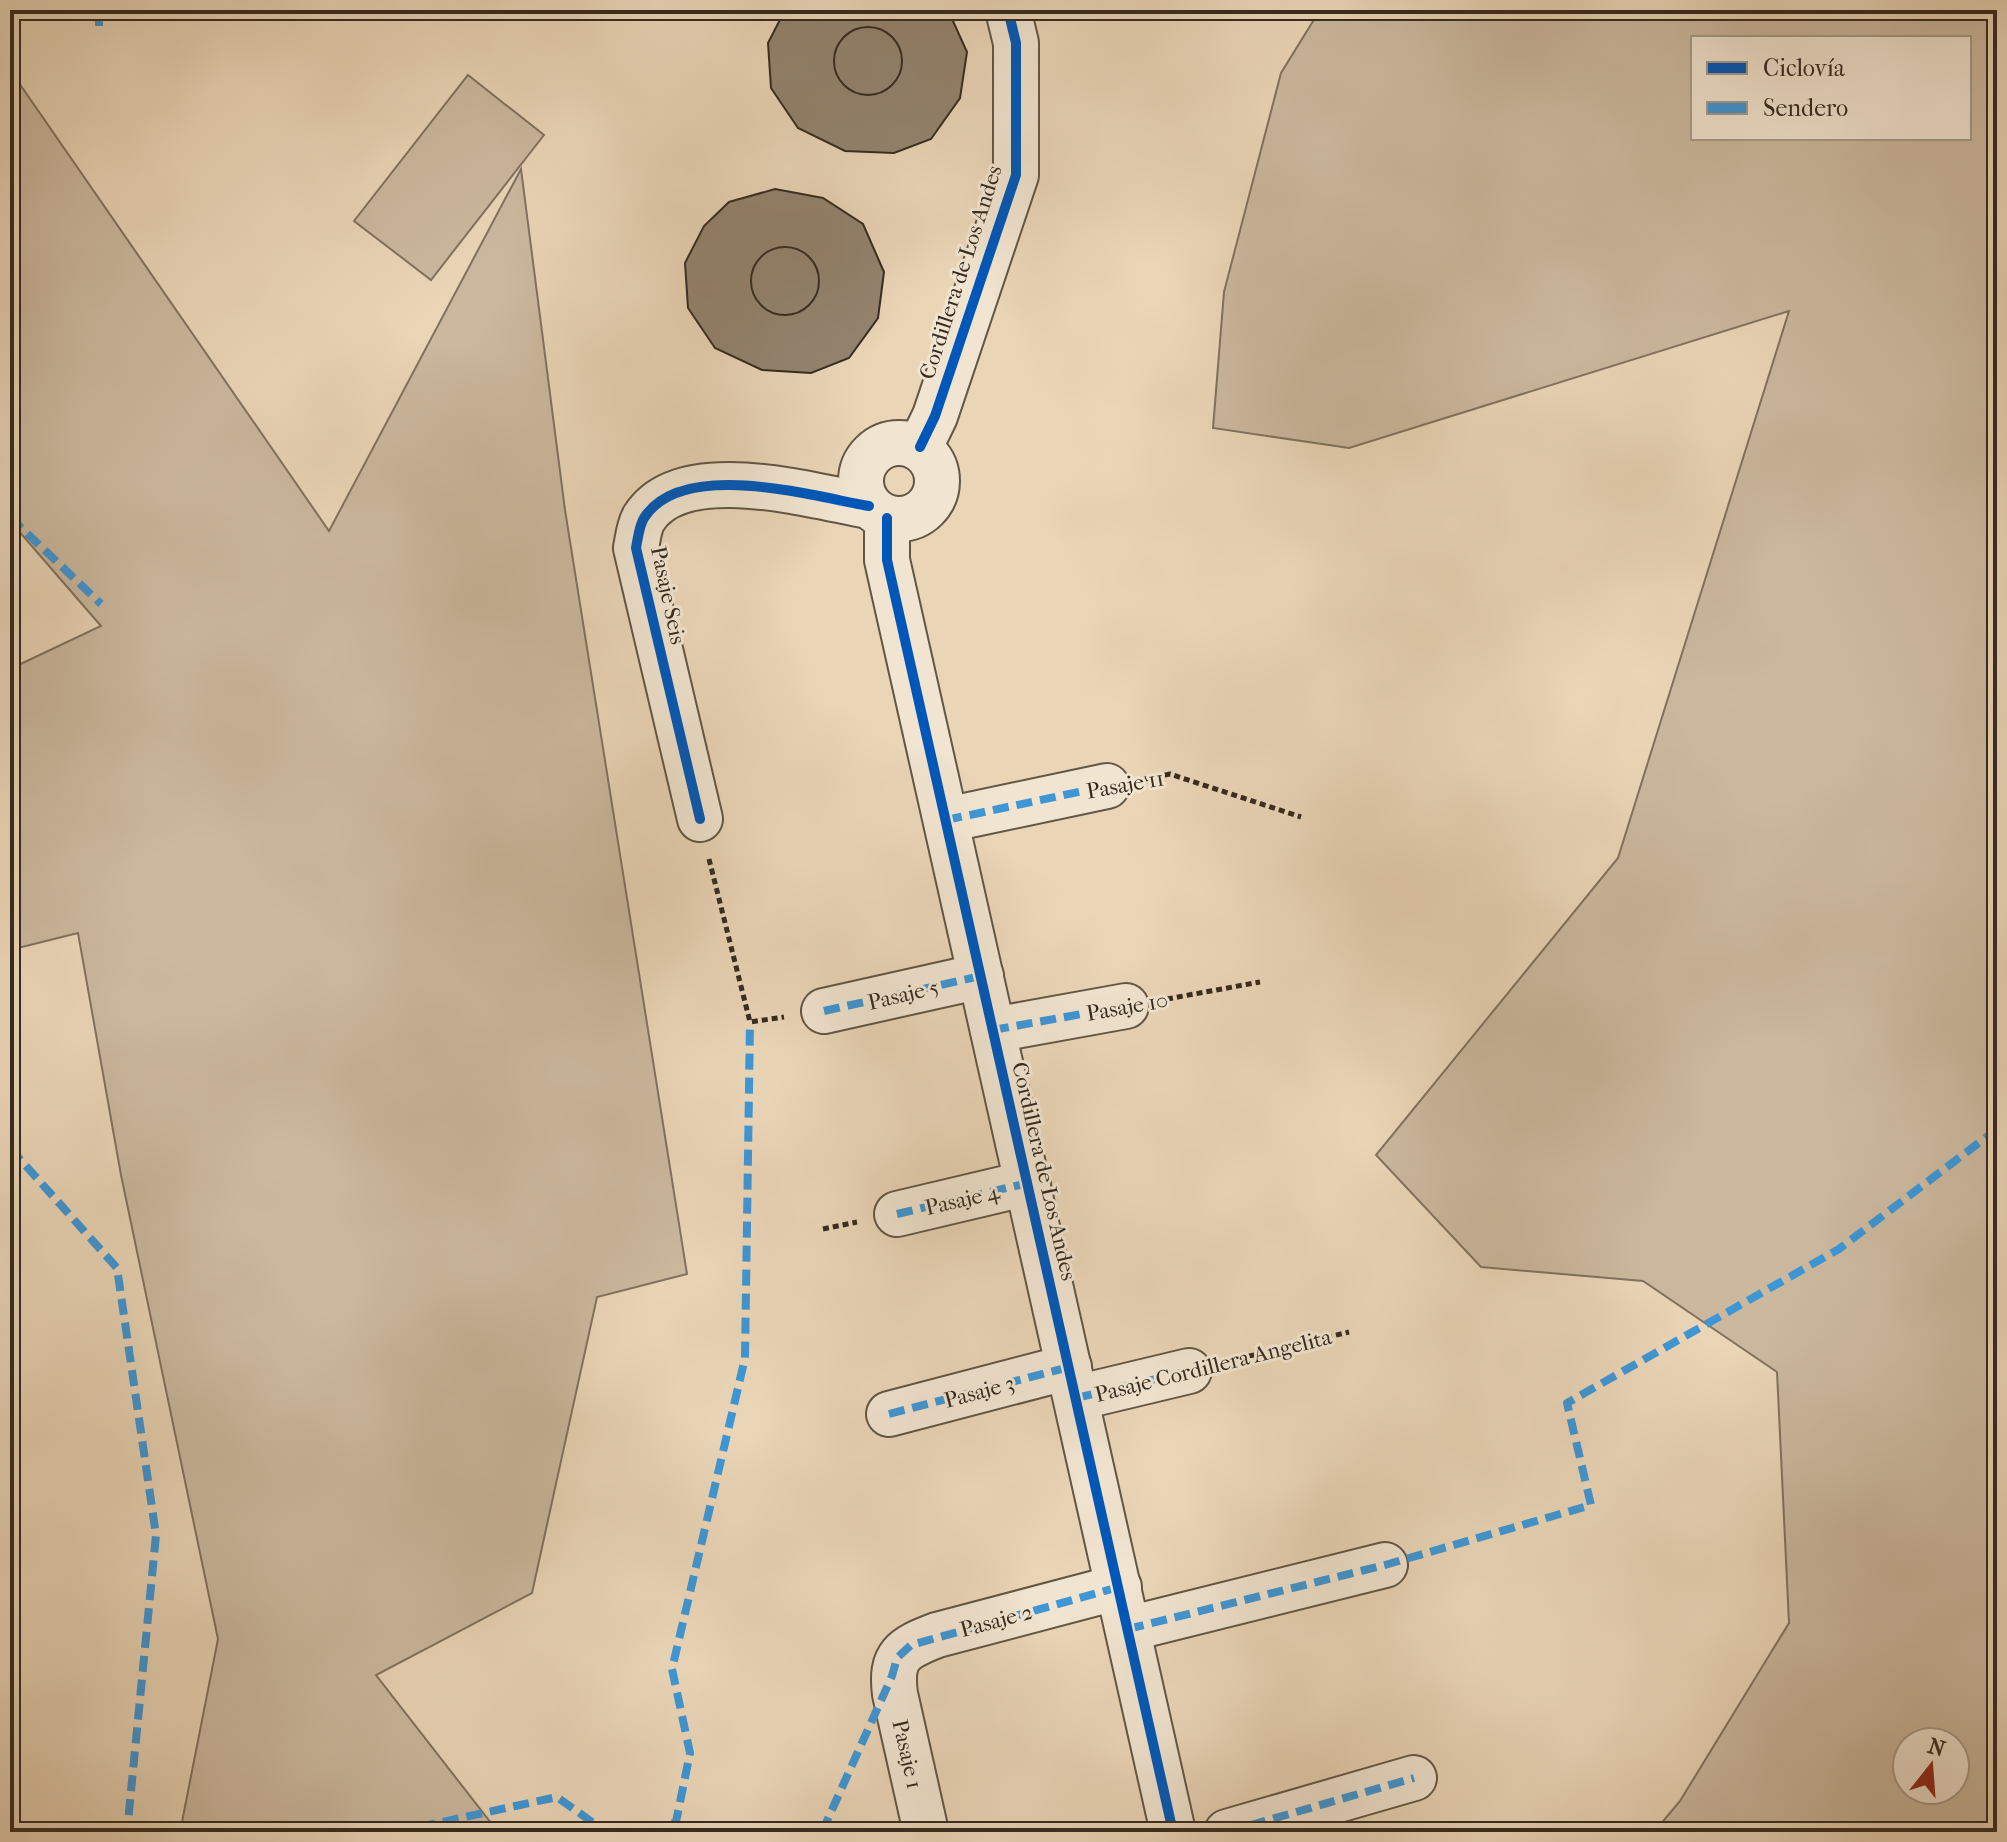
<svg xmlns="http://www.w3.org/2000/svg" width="2007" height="1842" font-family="'IM FELL French Canon',serif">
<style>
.green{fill:#cbb89e;stroke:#807260;stroke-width:2;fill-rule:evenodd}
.building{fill:#93836f;stroke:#352b21;stroke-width:2}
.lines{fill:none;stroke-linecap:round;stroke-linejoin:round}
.minor-casing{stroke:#625646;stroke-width:48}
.path{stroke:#352b21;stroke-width:5;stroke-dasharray:6 4;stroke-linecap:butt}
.minor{stroke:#f1e4d0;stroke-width:44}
.quiet{stroke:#3e96d5;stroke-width:8;stroke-dasharray:16 8;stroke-linecap:butt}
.cycleway-casing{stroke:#f1e4d0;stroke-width:15}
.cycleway{stroke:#0057b8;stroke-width:10}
.labels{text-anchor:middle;stroke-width:6;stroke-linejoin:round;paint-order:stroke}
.street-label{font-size:22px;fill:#352b21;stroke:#f1e4d0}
</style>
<rect width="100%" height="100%" fill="#ead5b7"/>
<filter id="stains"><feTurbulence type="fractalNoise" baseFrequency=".0025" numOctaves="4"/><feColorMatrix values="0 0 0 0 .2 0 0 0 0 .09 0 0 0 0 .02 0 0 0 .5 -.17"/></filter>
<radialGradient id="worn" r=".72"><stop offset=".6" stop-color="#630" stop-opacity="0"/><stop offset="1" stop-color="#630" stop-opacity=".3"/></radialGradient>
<g class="green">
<path d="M1320,10H1997V1832H1654L1680,1801L1789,1623L1777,1372L1643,1281L1481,1267L1376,1155L1618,858L1789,311L1349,448L1213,428L1224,292L1281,73ZM1693,38H1969V138H1693ZM1907,1742H1955V1790H1907Z"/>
<path d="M10,70L329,531L521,169L565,510L687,1274L597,1297L532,1593L376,1675L498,1832H180L218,1639L121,1175L78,933L10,950V669L101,626L10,521Z"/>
<path d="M468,75L544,135L431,280L354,221Z"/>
</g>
<g class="building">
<path d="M785,10H948L967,52L960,98L931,139L894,153L845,151L798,128L771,88L768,43Z"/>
<circle cx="868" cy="61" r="34"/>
<path d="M775,189L823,198L863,224L884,272L878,318L849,358L811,373L762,370L715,348L688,308L685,263L704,226L729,202Z"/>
<circle cx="785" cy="281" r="34"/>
</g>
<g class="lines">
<g class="minor-casing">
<g id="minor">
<circle cx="899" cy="481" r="38"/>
<path d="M920,447L935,416L1016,175V43L1008,10"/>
<path d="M887,518V560L1173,1832"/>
<path d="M700,819L636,548C638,538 639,526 644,518C682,458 811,496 869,506"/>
<path d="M946,820L1107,786"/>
<path d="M824,1011L981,976"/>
<path d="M993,1030L1126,1006"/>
<path d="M897,1214L1028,1183"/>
<path d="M1076,1398L1189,1371"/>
<path d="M889,1414L1069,1367"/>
<path d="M1128,1629L1385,1565"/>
<path d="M926,1832L895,1694C890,1655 903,1648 937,1635L1119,1587"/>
<path d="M1227,1832L1414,1778"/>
</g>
</g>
<g class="path">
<path d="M1145,779L1170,774L1301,817"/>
<path d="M709,859L750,1022L784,1017"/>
<path d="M1167,999L1260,982"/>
<path d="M823,1229L857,1222"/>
<path d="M1229,1361L1349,1332"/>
</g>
<use href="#minor" class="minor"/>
<g class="quiet">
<path d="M99,10V31"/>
<path d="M10,517L101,604"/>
<path d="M946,820L1107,786"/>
<path d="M824,1011L981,976"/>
<path d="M993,1030L1126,1006"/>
<path d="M10,1148L117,1268L156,1535L127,1832"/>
<path d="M897,1214L1028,1183"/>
<path d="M1076,1398L1189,1371"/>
<path d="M889,1414L1069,1367"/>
<path d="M1128,1629L1385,1565L1591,1505L1567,1403L1839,1249L1997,1129"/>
<path d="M396,1832L557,1797L606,1832"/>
<path d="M650,1832L676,1822L690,1753L672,1669L745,1358L750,1022"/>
<path d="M822,1832L892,1676L897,1658L911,1645L1119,1587"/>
<path d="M1227,1832L1414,1778"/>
</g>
<g class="cycleway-casing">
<g id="cycleway">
<path d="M920,447L935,416L1016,175V43L1008,10"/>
<path d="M887,518V560L1173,1832"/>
<path d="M700,819L636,548C638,538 639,526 644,518C682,458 811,496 869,506"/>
</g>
</g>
<use href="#cycleway" class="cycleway"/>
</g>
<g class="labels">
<g class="street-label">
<text transform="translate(960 272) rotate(-72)" y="8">Cordillera de Los Andes</text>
<text transform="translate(669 595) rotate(78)" y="8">Pasaje Seis</text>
<text transform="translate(1125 784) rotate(-10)" y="8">Pasaje 11</text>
<text transform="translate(903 994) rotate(-13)" y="8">Pasaje 5</text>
<text transform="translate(1127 1006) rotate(-10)" y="8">Pasaje 10</text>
<text transform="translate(1045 1171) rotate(77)" y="8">Cordillera de Los Andes</text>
<text transform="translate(962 1199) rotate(-13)" y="8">Pasaje 4</text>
<text transform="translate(1213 1365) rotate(-14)" y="8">Pasaje Cordillera Angelita</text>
<text transform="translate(979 1391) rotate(-15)" y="8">Pasaje 3</text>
<text transform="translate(996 1620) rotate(-15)" y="8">Pasaje 2</text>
<text transform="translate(908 1754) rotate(77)" y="8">Pasaje 1</text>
</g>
</g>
<rect width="2007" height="1842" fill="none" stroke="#ead5b7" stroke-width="40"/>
<rect x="12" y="12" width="1983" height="1818" fill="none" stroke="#352b21" stroke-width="4"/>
<rect x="20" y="20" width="1967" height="1802" fill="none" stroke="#352b21" stroke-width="2"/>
<rect x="1691" y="36" width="280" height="104" fill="#f1e4d0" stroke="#a69a8a" stroke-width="2"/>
<rect x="1707" y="62" width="40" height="12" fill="#0057b8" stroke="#a69a8a" stroke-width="2"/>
<text x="1763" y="76" font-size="24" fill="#352b21">Ciclovía</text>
<rect x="1707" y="102" width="40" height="12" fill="#3e96d5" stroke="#a69a8a" stroke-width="2"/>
<text x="1763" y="116" font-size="24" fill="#352b21">Sendero</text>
<g transform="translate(1931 1766) rotate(17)"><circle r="38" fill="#f1e4d0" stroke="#a69a8a" stroke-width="2"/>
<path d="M0-6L14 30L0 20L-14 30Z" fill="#8f2418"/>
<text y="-12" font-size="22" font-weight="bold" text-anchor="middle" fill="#352b21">N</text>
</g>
<rect width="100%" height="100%" filter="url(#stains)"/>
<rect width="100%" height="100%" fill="url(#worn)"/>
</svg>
